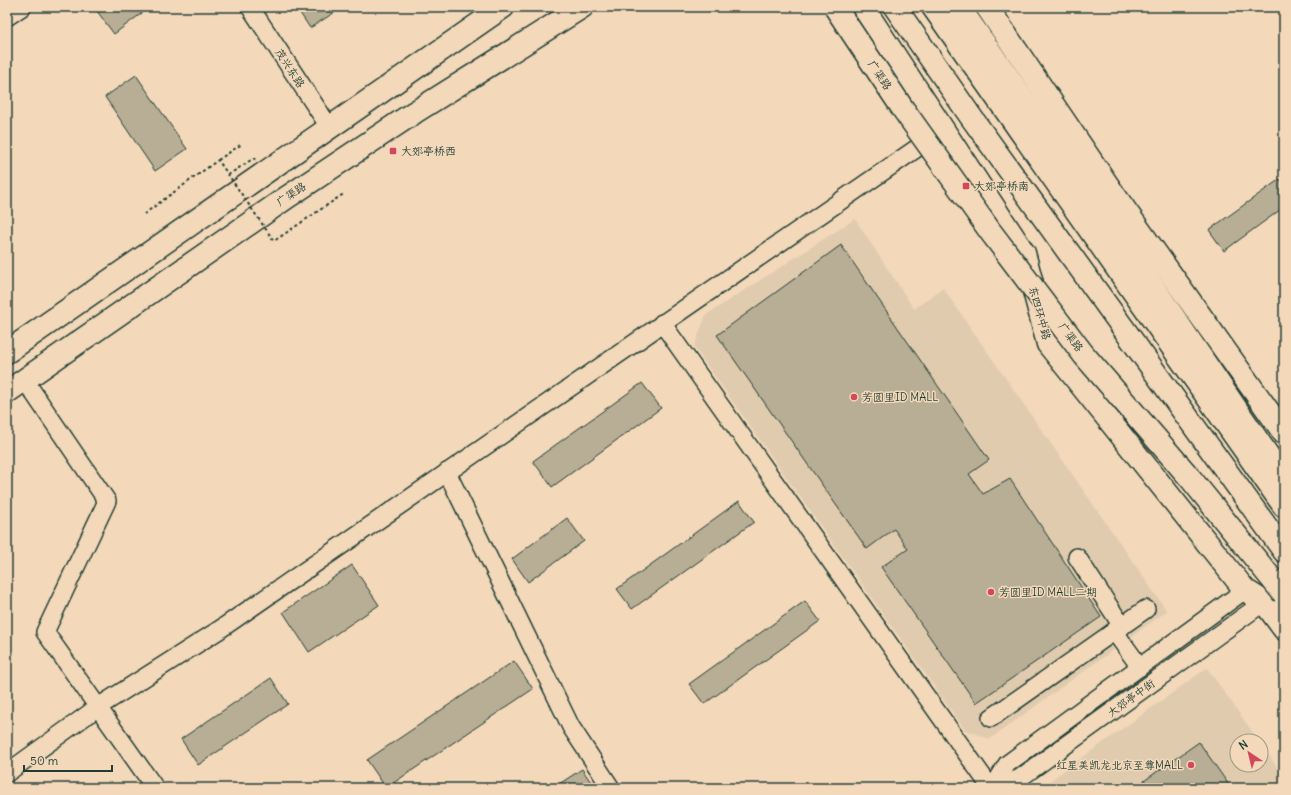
<svg xmlns="http://www.w3.org/2000/svg" width="1291" height="795" font-family="Delius,'LXGW WenKai TC',sans-serif">
<style>
.built{fill:#e1cbaf}
.building{fill:#b8ad95;stroke:#1f3d34}
.lines{fill:none;stroke-linecap:round;stroke-linejoin:round}
.minor-casing{stroke:#1f3d34;stroke-width:20}
.major-casing{stroke:#1f3d34;stroke-width:25}
.highway-casing{stroke:#1f3d34;stroke-width:25}
.path{stroke:#1f3d34;stroke-width:2;stroke-dasharray:3 3;stroke-linecap:butt}
.minor{stroke:#f3d8ba;stroke-width:17}
.major{stroke:#f3d8ba;stroke-width:22}
.highway{stroke:#f3d8ba;stroke-width:22}
.highway-bridge-casing{stroke:#1f3d34;stroke-width:25;stroke-linecap:butt}
.path-bridge{stroke:#1f3d34;stroke-width:2;stroke-dasharray:3 3;stroke-linecap:butt}
.highway-bridge{stroke:#f3d8ba;stroke-width:22}
.poi-dot{fill:#d1495b;stroke:#f3d8ba;stroke-width:1.5}
.labels{text-anchor:middle;stroke-width:3;stroke-linejoin:round;paint-order:stroke}
.street-label{font-size:11px;fill:#1f3d34;stroke:#f3d8ba}
.poi-label{font-size:11px;fill:#1f3d34;stroke:#f3d8ba;text-anchor:start}
</style>
<rect width="100%" height="100%" fill="#f3d8ba"/>
<filter id="ink" filterUnits="userSpaceOnUse"><feTurbulence type="fractalNoise" baseFrequency=".025" numOctaves="2"/><feDisplacementMap in="SourceGraphic" scale="8" xChannelSelector="R" yChannelSelector="G"/><feConvolveMatrix kernelMatrix="1 2 1 2 8 2 1 2 1" color-interpolation-filters="sRGB"/></filter>
<g filter="url(#ink)">
<g class="built">
<path d="M855,219L914,309L943,288L1167,611L990,739L965,730L694,347L706,315Z"/>
<path d="M1207,668L1259,741H1237V765H1261V744L1284,777V788H1040Z"/>
</g>
<g class="building">
<path d="M94,7H150L114,34Z"/>
<path d="M296,7H343L310,28Z"/>
<path d="M136,75L187,149L155,171L105,97Z"/>
<path d="M1280,179L1284,185V207L1224,251L1209,230Z"/>
<path d="M841,245L989,460L969,474L983,494L1010,479L1101,617L976,703L881,567L908,549L894,529L867,549L717,335Z"/>
<path d="M642,383L661,408L552,487L533,461Z"/>
<path d="M739,501L754,522L632,609L617,589Z"/>
<path d="M567,518L584,541L528,582L512,559Z"/>
<path d="M352,565L379,605L309,652L283,612Z"/>
<path d="M805,601L820,621L704,704L689,684Z"/>
<path d="M514,661L533,689L386,788L367,760Z"/>
<path d="M271,678L288,704L198,765L181,739Z"/>
<path d="M1199,742L1231,788H1134Z"/>
<path d="M582,769L595,788H553Z"/>
</g>
<g class="lines">
<g class="minor-casing">
<g id="minor">
<path d="M250,7L330,128"/>
<path d="M7,17L22,7"/>
<path d="M662,323L991,788"/>
<path d="M24,379L107,501L45,632L155,788"/>
<path d="M447,472L571,727L611,788"/>
<path d="M1077,557L1122,626"/>
<path d="M1114,631L1140,667"/>
<path d="M991,718L1146,609"/>
<path d="M7,773L98,707L219,630L936,135"/>
<path d="M993,788L1007,764L1245,590"/>
<path d="M996,788L1020,778L1264,602"/>
</g>
</g>
<g class="major-casing">
<g id="major">
<path d="M863,7L1024,253L1048,344L1245,590L1264,602L1284,629"/>
<path d="M987,7L1113,193L1284,433"/>
<path d="M7,352L503,7"/>
<path d="M7,392L286,198L415,112L582,7"/>
</g>
</g>
<g class="highway-casing">
<g id="highway">
<path d="M895,7L971,117L1284,551"/>
<path d="M933,7L1284,506"/>
<path d="M959,7L1101,210L1284,479"/>
</g>
</g>
<g class="path">
<path d="M218,160L242,144"/>
<path d="M228,175L254,158L255,160"/>
</g>
<use href="#minor" class="minor"/>
<use href="#major" class="major"/>
<use href="#highway" class="highway"/>
<g class="highway-bridge-casing">
<path id="highway-bridge" d="M835,7L903,109L990,231L1084,355L1191,479L1284,594"/>
</g>
<path class="path-bridge" d="M144,214L218,160L274,241L345,193"/>
<use href="#highway-bridge" class="highway-bridge"/>
</g>
</g>
<g class="poi-dot">
<rect x="389" y="147" width="8" height="8" rx="2"/>
<rect x="962" y="182" width="8" height="8" rx="2"/>
<circle cx="854" cy="397" r="4"/>
<circle cx="991" cy="592" r="4"/>
<circle cx="1191" cy="765" r="4"/>
</g>
<g class="labels">
<g class="street-label">
<text transform="translate(290 68) rotate(57)" y="4">茂兴东路</text>
<text transform="translate(880 75) rotate(56)" y="4">广渠路</text>
<text transform="translate(291 194) rotate(-34)" y="4">广渠路</text>
<text transform="translate(1040 313) rotate(75)" y="4">东四环中路</text>
<text transform="translate(1071 337) rotate(53)" y="4">广渠路</text>
<text transform="translate(1131 698) rotate(-36)" y="4">大郊亭中街</text>
</g>
<g class="poi-label">
<text x="401" y="155">大郊亭桥西</text>
<text x="974" y="190">大郊亭桥南</text>
<text x="862" y="401">芳圆里ID MALL</text>
<text x="999" y="596">芳圆里ID MALL二期</text>
<text x="1183" y="769" text-anchor="end">红星美凯龙北京至尊MALL</text>
</g>
</g>
<rect width="1291" height="795" fill="none" stroke="#f3d8ba" stroke-width="24"/>
<rect x="12" y="12" width="1267" height="771" fill="none" stroke="#1f3d34" stroke-width="1.5" filter="url(#ink)"/>
<g transform="translate(1249 753) rotate(325)"><circle r="19" fill="#f3d8ba" stroke="#9e9a84"/>
<path d="M0-3L7 15L0 10L-7 15Z" fill="#d1495b"/>
<text y="-6" font-size="11" font-weight="bold" text-anchor="middle" fill="#1f3d34">N</text>
</g>
<path d="M24 765v6h88v-6" fill="none" stroke="#1f3d34" stroke-width="2"/>
<text x="30" y="765" font-size="12" fill="#1f3d34" stroke="#f3d8ba" stroke-width="3" paint-order="stroke">50 m</text>
</svg>
